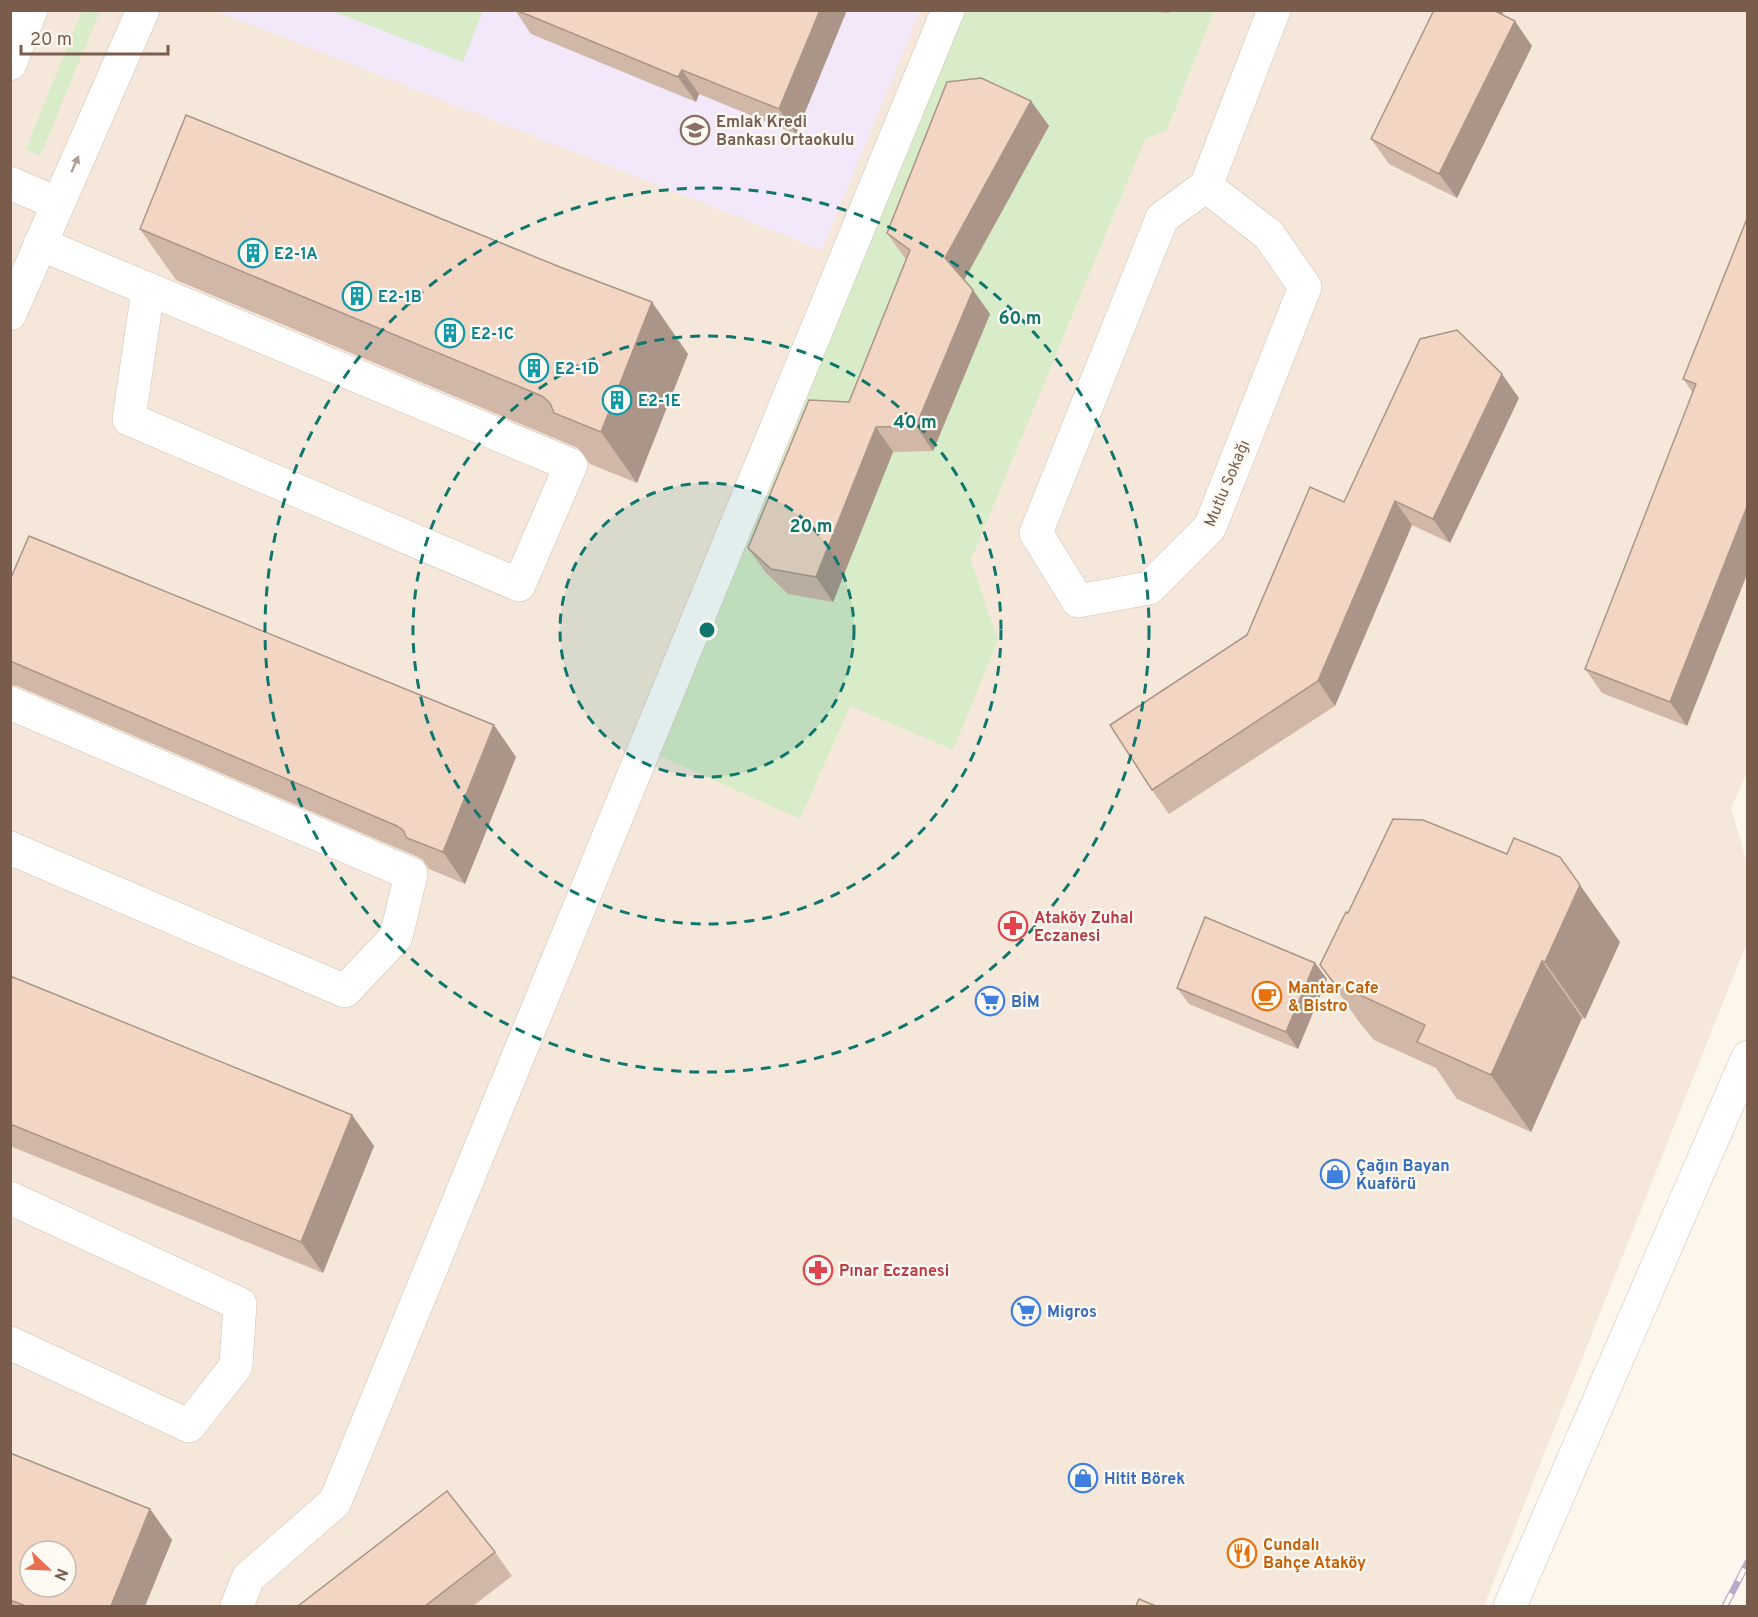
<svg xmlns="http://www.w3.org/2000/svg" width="1758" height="1617" font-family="Overpass,sans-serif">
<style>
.residential{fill:#f5e8da;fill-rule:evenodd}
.education{fill:#f3e8fa}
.green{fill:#d8ecc9}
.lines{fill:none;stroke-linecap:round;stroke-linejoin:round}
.minor-casing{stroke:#d1beb0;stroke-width:34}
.minor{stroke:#fff;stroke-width:33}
.rail-casing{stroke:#b9a8c9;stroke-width:7}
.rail{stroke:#fffaf3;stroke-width:4.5;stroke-dasharray:14;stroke-linecap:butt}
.wall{fill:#d1b7a8}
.shaded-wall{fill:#aa9588}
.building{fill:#f3d5c3;stroke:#aa9588;stroke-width:1.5;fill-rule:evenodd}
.oneway{fill:#af9d94}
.ring{fill:none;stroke:#0f766e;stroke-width:3;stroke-dasharray:10 8}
.labels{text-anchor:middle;stroke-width:4.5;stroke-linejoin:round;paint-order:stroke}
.education-label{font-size:16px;font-weight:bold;fill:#785e54;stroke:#fffaf3;text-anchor:start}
.culture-label{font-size:16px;font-weight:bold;fill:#0d838f;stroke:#fffaf3;text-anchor:start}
.street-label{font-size:16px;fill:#7a5c4d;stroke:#fffaf3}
.health-label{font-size:16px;font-weight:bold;fill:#be3a42;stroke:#fffaf3;text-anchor:start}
.food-label{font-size:16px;font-weight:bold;fill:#c56008;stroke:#fffaf3;text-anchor:start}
.shop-label{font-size:16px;font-weight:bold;fill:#366cbe;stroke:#fffaf3;text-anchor:start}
.centre{fill:#0f766e;stroke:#fffaf3;stroke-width:3}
.ring-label{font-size:18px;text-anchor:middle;font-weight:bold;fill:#0f766e;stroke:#fffaf3;stroke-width:4.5;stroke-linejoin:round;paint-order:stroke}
</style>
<rect width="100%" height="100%" fill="#fdf6ec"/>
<path class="residential" d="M11,11H1747L1748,771L1731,808L1747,863V942L1484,1606H11ZM30,1551H66V1587H30Z"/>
<path class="education" d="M217,11H920L822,250Z"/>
<g class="green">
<path d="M82,11H100L40,156L26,149Z"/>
<path d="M332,11H483L463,62Z"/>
<path d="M963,11H1214L1167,130L1145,139L971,560L998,640L953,750L850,706L800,819L654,753Z"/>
</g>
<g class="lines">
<g class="minor-casing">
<g id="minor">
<path d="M10,64L31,10"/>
<path d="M10,183L58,204"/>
<path d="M1206,186L1269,235L1305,287L1210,527L1149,588L1078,601L1036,533L1162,218L1206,186L1274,10"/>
<path d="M40,244L571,465L519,585L129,419L148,290"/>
<path d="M10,314L143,10"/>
<path d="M10,703L411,874L396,937L345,991L10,848"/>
<path d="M10,1198L240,1304L236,1366L189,1426L10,1343"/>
<path d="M237,1606L248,1578L335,1502L948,10"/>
<path d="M1510,1606L1748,1057"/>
</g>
</g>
<use href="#minor" class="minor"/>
<g class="rail-casing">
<path id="rail" d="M1725,1606L1748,1562"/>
</g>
<use href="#rail" class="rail"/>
</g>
<g class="wall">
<path d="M515,10H847L796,134L699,94L696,102L531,34Z"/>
<path d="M1125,10H1170L1169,13Z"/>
<path d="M1434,10H1504L1502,15L1532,46L1457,198L1389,164L1371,139Z"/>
<path d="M1031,101L1049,126L964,280L973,290L990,314L933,451L893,452L833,602L788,594L765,572L748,548L849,402L906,259L904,257L887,233Z"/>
<path d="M1748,216L1687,726L1602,693L1585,669L1693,393L1683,379Z"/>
<path d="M140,229L688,354L637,483L590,464L578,448L176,280Z"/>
<path d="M1519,398L1450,543L1412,525L1335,706L1169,814L1152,790L1247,635L1344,502Z"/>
<path d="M10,580L516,757L465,884L429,869L423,860L418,857L17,686L10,685Z"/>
<path d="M1348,913L1620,942L1585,1019L1582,1018L1531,1132L1457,1099L1436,1068L1374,1040L1359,1022L1320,965Z"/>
<path d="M1315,963L1327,979L1298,1049L1189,1004L1177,988Z"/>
<path d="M10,976L352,1115L374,1146L323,1273L10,1146Z"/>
<path d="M10,1453L150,1509L172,1540L145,1606H10Z"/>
<path d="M495,1552L512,1576L473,1606H298Z"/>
</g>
<g class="shaded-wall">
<path d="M820,10H847L796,134L779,109Z"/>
<path d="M1484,10H1504L1496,28Z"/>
<path d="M1515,21L1532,46L1457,198L1439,174Z"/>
<path d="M682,70L699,94L696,102L678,77Z"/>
<path d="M1031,101L1049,126L963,282L945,258Z"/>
<path d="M973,290L990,314L933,451L916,426Z"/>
<path d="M652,302L688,354L637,483L601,432Z"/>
<path d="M1502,374L1519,398L1450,543L1433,519Z"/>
<path d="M876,427L893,452L833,602L816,577Z"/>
<path d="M1395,501L1412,525L1335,706L1318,681Z"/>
<path d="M1748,504V572L1687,726L1670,702Z"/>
<path d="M494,725L516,757L465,884L443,852Z"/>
<path d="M1580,885L1620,942L1585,1019L1545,962Z"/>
<path d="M1542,961L1582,1018L1531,1132L1491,1075Z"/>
<path d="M1315,963L1327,979L1298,1049L1286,1032Z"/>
<path d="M352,1115L374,1146L323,1273L301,1242Z"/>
<path d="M150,1509L172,1540L145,1606H111Z"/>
</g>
<g class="building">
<path d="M516,10H820L779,109L682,70L678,77Z"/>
<path d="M1434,10H1493L1515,21L1439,174L1371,139Z"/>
<path d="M981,78L1031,101L945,258L973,290L916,426L876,427L816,577L771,569L748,548L809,400L849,402L910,250L887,233L947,82Z"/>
<path d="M186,115L560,267L652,302L601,432L554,413L550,403L542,396L140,229Z"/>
<path d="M1748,216V504L1670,702L1585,669L1696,384L1683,379Z"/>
<path d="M1457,330L1502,374L1433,519L1395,501L1318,681L1152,790L1110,725L1247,635L1310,487L1344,502L1420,339Z"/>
<path d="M29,536L494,725L443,852L407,838L403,830L397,826L10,661V580Z"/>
<path d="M1393,819L1423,820L1507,854L1514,838L1560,857L1580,885L1545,962L1542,961L1491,1075L1417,1042L1425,1025L1334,983L1320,965L1346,912L1348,913Z"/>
<path d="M1205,917L1315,963L1286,1032L1177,988Z"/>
<path d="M10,976L352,1115L301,1242L10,1124Z"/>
<path d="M10,1453L150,1509L111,1606H26L10,1600ZM30,1551H66V1587H30Z"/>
<path d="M447,1491L495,1552L425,1606H298Z"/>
<path d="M1139,1599L1156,1606H1136Z"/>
</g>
<defs><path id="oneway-solid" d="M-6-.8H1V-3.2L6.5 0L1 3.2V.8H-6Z" transform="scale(1.5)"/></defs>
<use class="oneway" href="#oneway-solid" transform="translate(75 164) rotate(-66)"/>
<circle cx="707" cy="630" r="147" fill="#0f766e" fill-opacity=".12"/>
<g class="ring">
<circle cx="707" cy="630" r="147"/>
<circle cx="707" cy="630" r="294"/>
<circle cx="707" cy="630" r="442"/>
</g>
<defs>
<g id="school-ring" transform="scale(1.5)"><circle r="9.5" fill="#fffaf3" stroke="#8d6e63" stroke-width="1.5"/><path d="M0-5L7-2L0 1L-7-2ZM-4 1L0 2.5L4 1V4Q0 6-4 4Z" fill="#8d6e63"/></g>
<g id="building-ring" transform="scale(1.5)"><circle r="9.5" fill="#fffaf3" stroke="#0f9aa8" stroke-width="1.5"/><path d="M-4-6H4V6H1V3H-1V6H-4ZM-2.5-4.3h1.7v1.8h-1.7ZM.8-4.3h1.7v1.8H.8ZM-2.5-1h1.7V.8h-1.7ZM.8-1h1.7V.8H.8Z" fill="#0f9aa8"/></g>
<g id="pharmacy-ring" transform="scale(1.5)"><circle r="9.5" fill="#fffaf3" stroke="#e0444e" stroke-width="1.5"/><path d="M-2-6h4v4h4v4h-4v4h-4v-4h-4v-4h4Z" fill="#e0444e"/></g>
<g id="cafe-ring" transform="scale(1.5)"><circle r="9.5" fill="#fffaf3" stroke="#e8710a" stroke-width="1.5"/><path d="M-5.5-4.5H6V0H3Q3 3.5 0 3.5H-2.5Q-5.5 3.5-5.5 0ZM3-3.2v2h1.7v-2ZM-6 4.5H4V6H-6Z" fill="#e8710a"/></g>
<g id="supermarket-ring" transform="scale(1.5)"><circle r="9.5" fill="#fffaf3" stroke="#3f7fe0" stroke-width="1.5"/><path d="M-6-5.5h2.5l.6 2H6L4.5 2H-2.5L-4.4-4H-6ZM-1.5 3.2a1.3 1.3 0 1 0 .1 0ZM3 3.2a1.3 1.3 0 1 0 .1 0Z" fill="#3f7fe0"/></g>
<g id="shop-ring" transform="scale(1.5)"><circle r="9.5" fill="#fffaf3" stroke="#3f7fe0" stroke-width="1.5"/><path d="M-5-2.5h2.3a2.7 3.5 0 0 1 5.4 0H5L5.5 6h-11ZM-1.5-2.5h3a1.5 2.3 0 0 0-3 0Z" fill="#3f7fe0"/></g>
<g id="restaurant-ring" transform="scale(1.5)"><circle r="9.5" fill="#fffaf3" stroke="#e8710a" stroke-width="1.5"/><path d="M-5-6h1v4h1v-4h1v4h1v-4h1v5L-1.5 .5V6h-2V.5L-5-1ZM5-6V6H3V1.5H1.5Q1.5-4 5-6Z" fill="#e8710a"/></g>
</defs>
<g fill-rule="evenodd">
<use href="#school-ring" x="695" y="130"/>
<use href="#building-ring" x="253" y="253"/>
<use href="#building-ring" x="357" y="296"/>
<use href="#building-ring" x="450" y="333"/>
<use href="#building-ring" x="534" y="368"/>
<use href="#building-ring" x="617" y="400"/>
<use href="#pharmacy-ring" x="1013" y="926"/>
<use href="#cafe-ring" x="1267" y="996"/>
<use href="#supermarket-ring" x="990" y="1001"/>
<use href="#shop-ring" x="1335" y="1174"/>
<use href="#pharmacy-ring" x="818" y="1270"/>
<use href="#supermarket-ring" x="1026" y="1311"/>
<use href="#shop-ring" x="1083" y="1478"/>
<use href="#restaurant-ring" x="1242" y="1553"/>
</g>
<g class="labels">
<g class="education-label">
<text x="716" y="127">Emlak Kredi<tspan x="716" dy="18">Bankası Ortaokulu</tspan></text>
</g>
<g class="culture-label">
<text x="274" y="259">E2-1A</text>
<text x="378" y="302">E2-1B</text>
<text x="471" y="339">E2-1C</text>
<text x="555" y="374">E2-1D</text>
<text x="638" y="406">E2-1E</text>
</g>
<g class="street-label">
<text transform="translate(1226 483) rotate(-67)" y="6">Mutlu Sokağı</text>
</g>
<g class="health-label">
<text x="1034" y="923">Ataköy Zuhal<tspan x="1034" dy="18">Eczanesi</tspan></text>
<text x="839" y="1276">Pınar Eczanesi</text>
</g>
<g class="food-label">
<text x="1288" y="993">Mantar Cafe<tspan x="1288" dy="18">&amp; Bistro</tspan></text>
<text x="1263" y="1550">Cundalı<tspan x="1263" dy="18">Bahçe Ataköy</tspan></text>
</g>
<g class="shop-label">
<text x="1011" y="1007">BİM</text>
<text x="1356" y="1171">Çağın Bayan<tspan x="1356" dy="18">Kuaförü</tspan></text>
<text x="1047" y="1317">Migros</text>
<text x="1104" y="1484">Hitit Börek</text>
</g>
</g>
<circle cx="707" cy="630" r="9" class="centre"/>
<g class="ring-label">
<text x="1020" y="324">60 m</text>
<text x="915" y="428">40 m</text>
<text x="811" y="532">20 m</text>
</g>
<rect width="1758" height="1617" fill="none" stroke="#7a5c4d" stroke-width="24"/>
<g transform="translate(48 1569) rotate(113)"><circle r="28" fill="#fffaf3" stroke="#cabbb1" stroke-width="1.5"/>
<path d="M0-4.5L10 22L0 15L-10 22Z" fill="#e76f51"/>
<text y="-9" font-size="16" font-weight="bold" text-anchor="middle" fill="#7a5c4d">N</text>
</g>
<path d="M21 45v9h147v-9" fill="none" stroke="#7a5c4d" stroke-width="3"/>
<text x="30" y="45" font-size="18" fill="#7a5c4d" stroke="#fffaf3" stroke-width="4.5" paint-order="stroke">20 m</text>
</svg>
